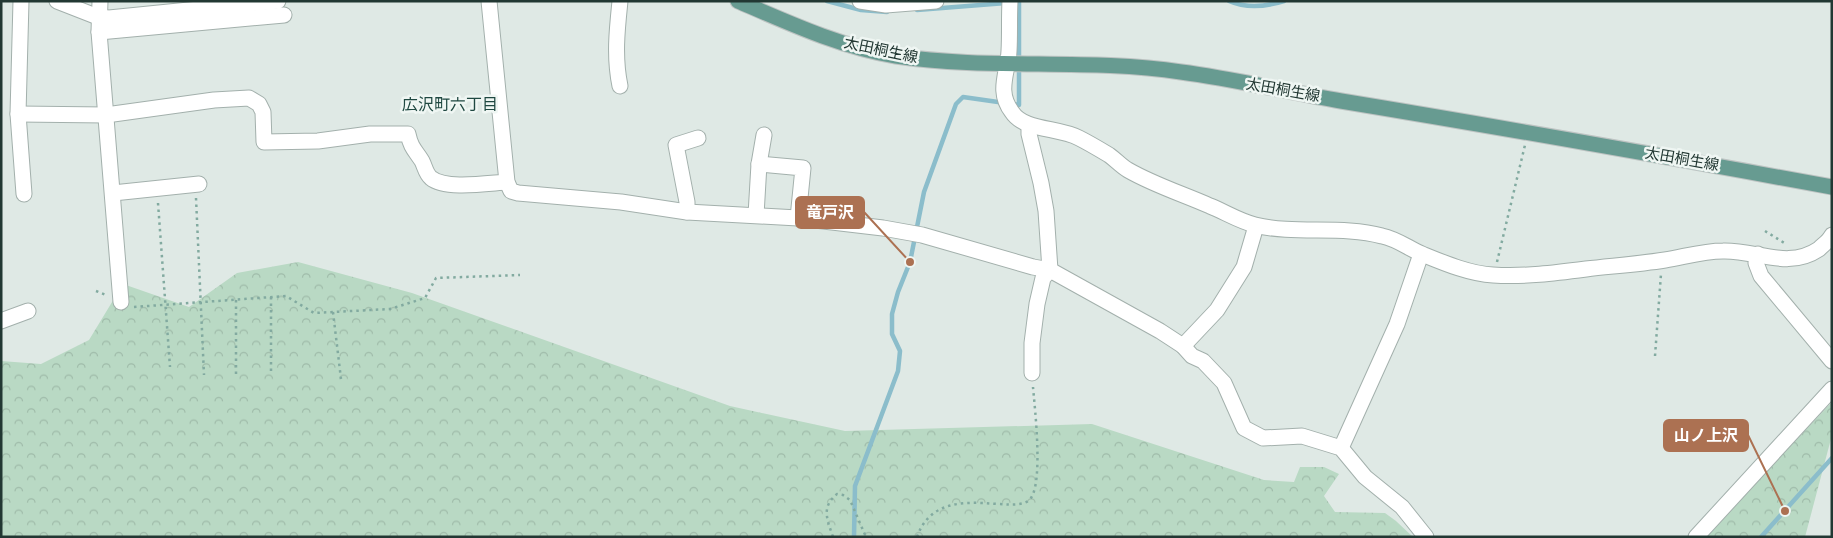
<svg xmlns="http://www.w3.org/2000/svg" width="1833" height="538" font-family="'Golos Text','Noto Sans JP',sans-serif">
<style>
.forest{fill:url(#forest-crowns)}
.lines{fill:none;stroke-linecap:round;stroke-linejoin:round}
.stream{stroke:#8bbdcb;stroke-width:4.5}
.minor-casing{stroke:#a3b0ac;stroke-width:17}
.major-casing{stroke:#bdc3c2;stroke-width:17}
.path{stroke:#82aaa0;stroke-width:2.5;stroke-dasharray:2.5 4;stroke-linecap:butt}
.minor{stroke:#fff;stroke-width:15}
.major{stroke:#679b91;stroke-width:15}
.labels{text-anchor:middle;stroke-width:5;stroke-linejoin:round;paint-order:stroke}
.street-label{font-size:15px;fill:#223833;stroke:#eff6f3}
.neighbourhood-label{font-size:16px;fill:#1f4841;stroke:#eff6f3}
.leader{fill:none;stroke:#ac7152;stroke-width:2}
.callout-dot{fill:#ac7152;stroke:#eff6f3;stroke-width:2}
.callout{fill:#ac7152;stroke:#ac7152;stroke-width:2}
.callout-label{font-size:16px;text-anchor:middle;font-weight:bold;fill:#fff}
</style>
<defs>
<pattern id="forest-crowns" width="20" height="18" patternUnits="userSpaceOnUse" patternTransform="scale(1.25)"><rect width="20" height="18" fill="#b9d9c4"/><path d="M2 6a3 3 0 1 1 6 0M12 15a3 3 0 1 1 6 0" fill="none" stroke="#9fbba9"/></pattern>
</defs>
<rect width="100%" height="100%" fill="#dfe9e5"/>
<g class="forest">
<path d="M298,262L412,293L730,406L845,431L1092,424L1264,480L1294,482L1300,467H1324L1339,474L1324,496L1335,512L1385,513L1396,521L1413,537H1V361L41,364L89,340L123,284L189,307L237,273Z"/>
<path d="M1832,402V435L1805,537H1704Z"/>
</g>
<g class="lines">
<g class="stream">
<path d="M827,1L861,10L887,12"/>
<path d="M1229,1C1247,9 1265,7 1284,1"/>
<path d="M917,10L1006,3"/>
<path d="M1012,104L1019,105V1"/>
<path d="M854,537L855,486L898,371L900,351L892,334V314L898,292L910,262L924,192L956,104L963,97L1005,103"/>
<path d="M1761,537L1832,458"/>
</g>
<g class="minor-casing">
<g id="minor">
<path d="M21,1L18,114L24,194"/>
<path d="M57,1L98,17L109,18L278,1"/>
<path d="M100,1L99,32L121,302"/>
<path d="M489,1L507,182L511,191L518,193L621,202L687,212L798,218L883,228L922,235L1033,267L1050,270L1160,331L1183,346L1192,356L1203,361L1224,383L1244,428L1263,438L1302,436L1341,448L1365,477L1402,507L1426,537"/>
<path d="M860,1L886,5L936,1"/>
<path d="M1010,1C1009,18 1010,34 1009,51C1008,73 996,91 1012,112C1024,131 1058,127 1079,138C1089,143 1099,149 1109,155C1116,160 1121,166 1128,170C1154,185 1183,194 1210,206C1225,212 1239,221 1255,225C1296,235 1341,225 1382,236C1397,239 1408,248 1422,254C1444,263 1470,274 1493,275C1524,277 1555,273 1586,269C1612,266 1639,264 1665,260C1684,257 1703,251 1723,251C1757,250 1788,270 1819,249C1824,244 1829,241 1832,235"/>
<path d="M99,32L284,15"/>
<path d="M620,86C614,57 617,30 620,1"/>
<path d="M18,114L106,115L214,100L249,98L259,104L263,112L264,142L318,141L370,134H408C411,148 415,150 422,161C425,167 426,174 431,178C445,190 489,183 507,182"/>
<path d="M1029,126V134L1041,183L1046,211L1050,270L1043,278L1037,304L1032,343V373"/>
<path d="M759,164L803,168L798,218"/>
<path d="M113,193L199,184"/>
<path d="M687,212V202L676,145L698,138"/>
<path d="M756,215L759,164L764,135"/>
<path d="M1758,254L1756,263L1761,276L1832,361"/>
<path d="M1,321L28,311"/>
<path d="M1183,346L1217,310L1244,267L1256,226"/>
<path d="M1341,448L1397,324L1421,254"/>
<path d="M1696,537L1832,389"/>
</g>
</g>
<g class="major-casing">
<path id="major" d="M738,1C789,23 841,47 896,56C990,70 1088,58 1181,72C1235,79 1288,92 1341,101C1505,128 1668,157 1832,187"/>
</g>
<g class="path">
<path d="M196,198L204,375"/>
<path d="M158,203L170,367"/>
<path d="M1765,231L1786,244"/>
<path d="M1497,262L1525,145"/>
<path d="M96,291L106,295"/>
<path d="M271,297V375"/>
<path d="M134,307L286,296L314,313L390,309L425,298L436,278L520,275"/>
<path d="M333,312L341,379"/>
<path d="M1655,356L1661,274"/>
<path d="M236,374V299"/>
<path d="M833,537C827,519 821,507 837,494L843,495L850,500L866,537"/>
<path d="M917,537C938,477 1017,519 1031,498C1043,480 1035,410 1033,387"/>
</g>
<use href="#minor" class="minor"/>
<use href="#major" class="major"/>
</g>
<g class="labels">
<g class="street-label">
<text transform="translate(881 50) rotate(12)" y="5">太田桐生線</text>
<text transform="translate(1283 90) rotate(10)" y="5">太田桐生線</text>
<text transform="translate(1682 159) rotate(10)" y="5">太田桐生線</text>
</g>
<g class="neighbourhood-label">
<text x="450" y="110">広沢町六丁目</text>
</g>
</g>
<path class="leader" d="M910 262L864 212M1785 511L1748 435"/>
<g class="callout-dot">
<circle cx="910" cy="262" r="5"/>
<circle cx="1785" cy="511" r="5"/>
</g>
<g class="callout">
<rect x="796" y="197" width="68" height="31" rx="5"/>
<rect x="1664" y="420" width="84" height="31" rx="5"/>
</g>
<g class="callout-label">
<text x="830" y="218">竜戸沢</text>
<text x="1706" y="441">山ノ上沢</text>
</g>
<rect width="1833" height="538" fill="none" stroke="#223833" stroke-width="5"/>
</svg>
